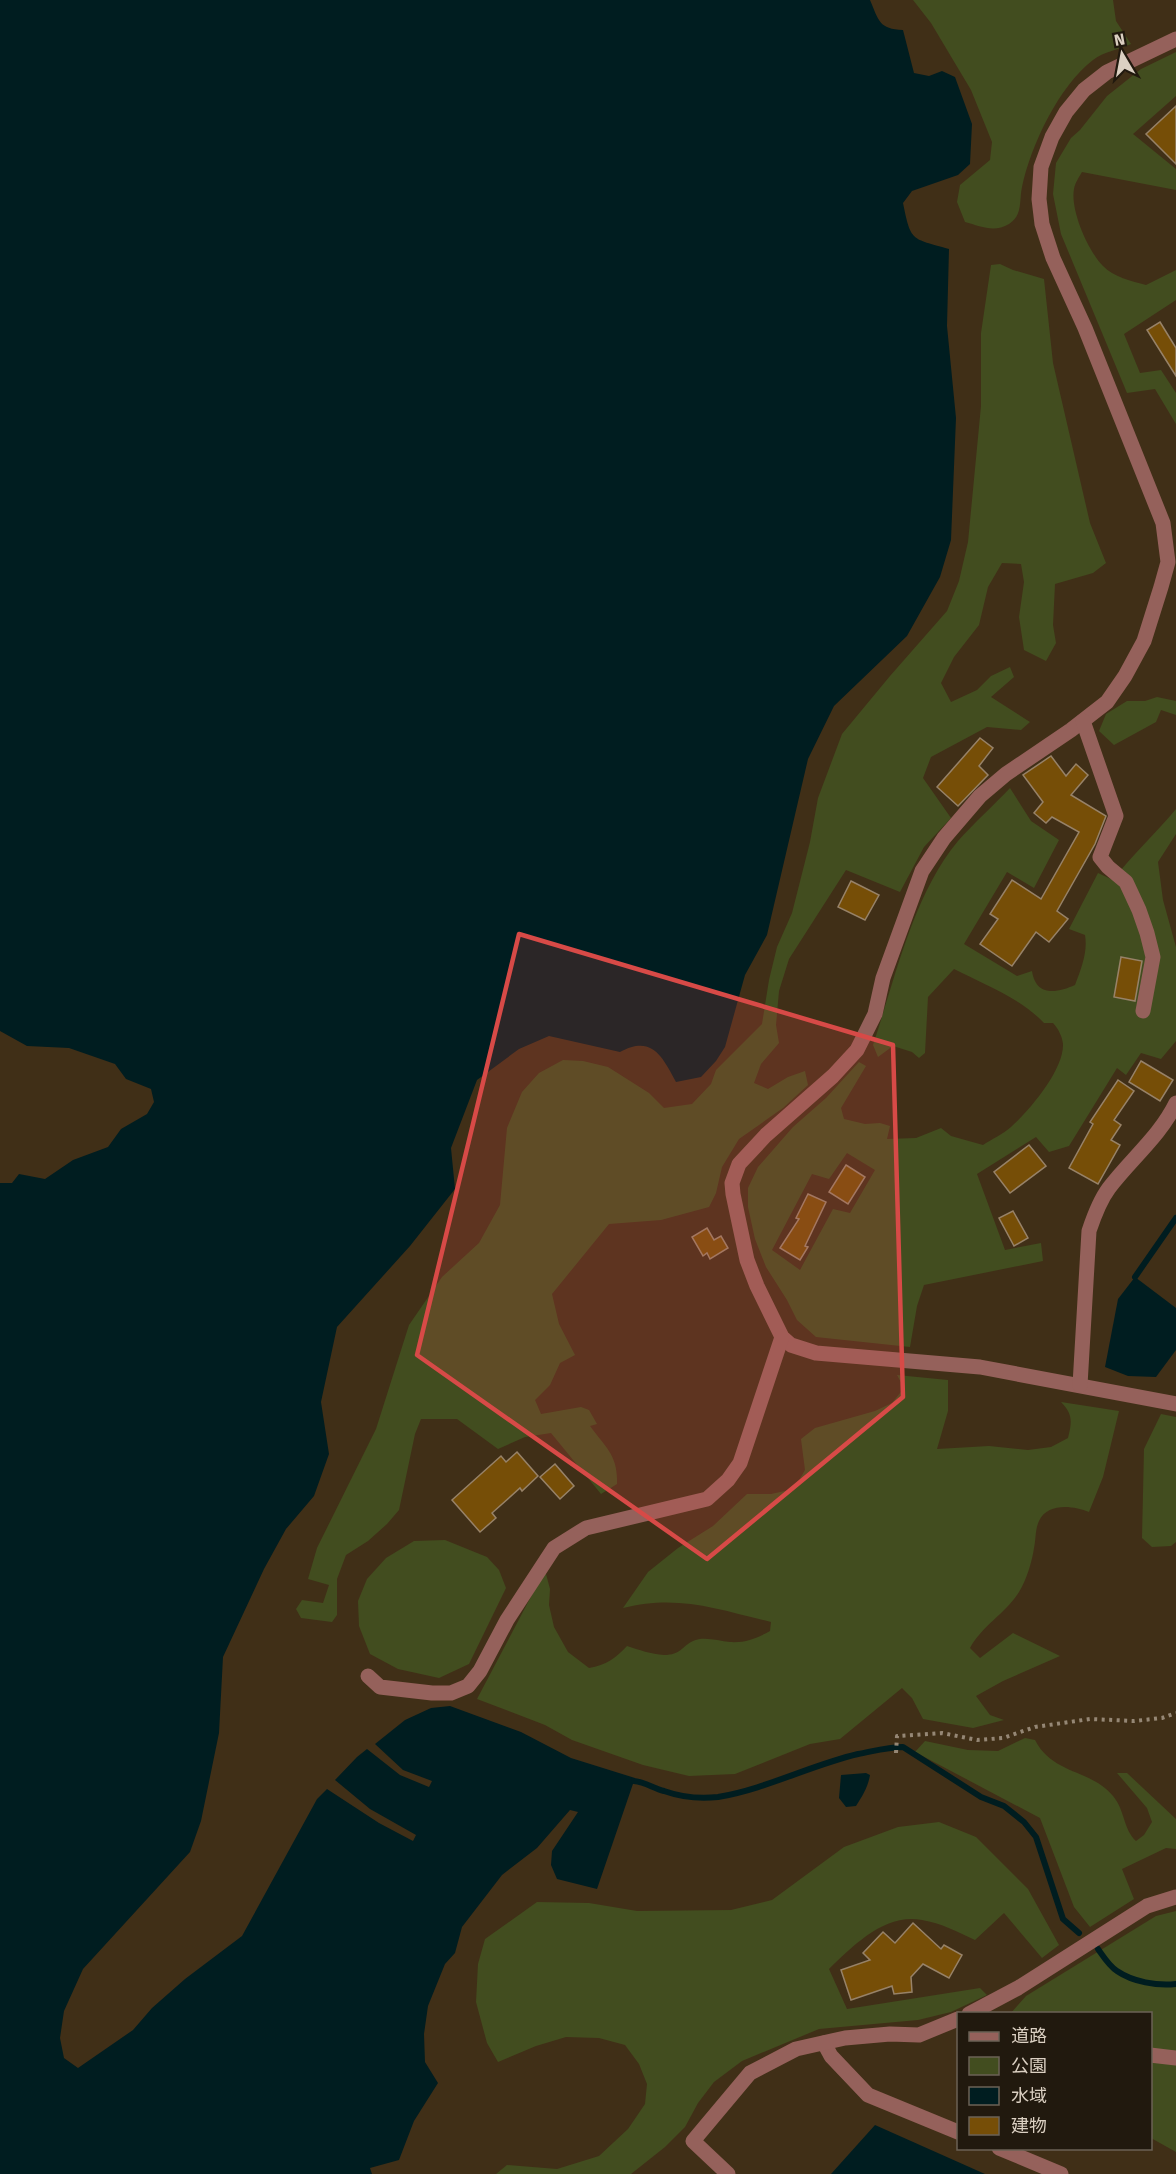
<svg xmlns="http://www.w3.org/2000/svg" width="1176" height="2174" font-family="'Fira Sans','Noto Sans JP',sans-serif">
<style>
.green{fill:#424d1f;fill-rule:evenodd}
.water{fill:#001d20}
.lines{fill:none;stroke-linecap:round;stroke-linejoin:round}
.stream{stroke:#001d20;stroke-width:6}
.building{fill:#764e07;stroke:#978268;stroke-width:1.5}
.path{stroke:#958775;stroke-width:4;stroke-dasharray:3 4.5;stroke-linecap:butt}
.minor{stroke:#95615b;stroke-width:15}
.marked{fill:#d74a47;fill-opacity:0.2;stroke:#d74a47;stroke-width:4.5;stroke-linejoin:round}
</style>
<rect width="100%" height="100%" fill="#402f17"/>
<g class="green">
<path d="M913,0H1113L1116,21L1131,44C1120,49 1103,52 1093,60C1059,86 1031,145 1022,187C1019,201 1023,215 1009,224C994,233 980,226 965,222L957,202L960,185L990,160L992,142L971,90L931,23Z"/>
<path d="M1176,52V96L1133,134L1176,169V190L1082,172C1079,177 1075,183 1074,189C1070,210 1088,251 1103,266C1113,277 1132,281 1146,285L1176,270V300L1124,334L1140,373L1161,370L1176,393V424L1155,389L1127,393L1061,234L1053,194L1056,163L1071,138L1080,130L1107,96L1141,69Z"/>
<path d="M1000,264L1013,270L1044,279L1053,363L1090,523L1106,563L1093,573L1055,584L1053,625L1056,643L1046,661L1024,650L1019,617L1024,582L1021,564L1002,563L988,587L979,625L954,657L941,683L951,702L977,690L991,676L1010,667L1014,677L991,697L1030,722L1021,730L987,727L931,757L923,778L951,818L924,847L900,892L846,870L789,959L779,991L776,1025L779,1043L761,1064L754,1083L768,1089L788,1077L805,1071L808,1085L783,1108L739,1139L722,1167L716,1193L709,1207L661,1220L609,1224L552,1294L559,1324L575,1355L560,1363L550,1385L535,1400L541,1414L581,1407L589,1410L597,1424L590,1426C606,1448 618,1455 617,1484L601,1494L551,1433L525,1437L498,1449L457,1419H421L415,1434L399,1510L387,1524L368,1541L346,1555L337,1579V1615L332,1622L301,1618L296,1609L302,1600L323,1603L329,1585L308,1579L317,1548L376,1429L409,1325L442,1277L479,1243L500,1205L507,1128L522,1092L539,1073L563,1060L583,1061L608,1067L649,1093L664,1108L692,1104L711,1084L716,1070L762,1024L769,980L777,947L792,913L810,842L818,798L842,734L890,676L947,611L959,581L968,542L981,406V333L991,265Z"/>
<path d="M1157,697L1176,701V715L1161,710L1156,722L1114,745L1099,731L1106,714L1127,701H1145Z"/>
<path d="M1010,788L1031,821L1059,840L1034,888L1007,872L964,944L1017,976L1032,971C1036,997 1057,993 1075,985C1081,969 1088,952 1085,935L1069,929L1098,873L1113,880C1132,855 1156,833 1176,809V834L1158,862L1163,900L1176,947V1041L1161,1059L1141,1053L1126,1075L1117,1068L1069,1146L1049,1152L1036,1137L977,1174L1005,1250L1041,1243L1043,1261L924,1285L917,1306L910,1347L816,1337L797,1320L787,1300L766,1267L755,1239L748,1207V1188L758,1167L793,1127L826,1098L859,1062L866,1066L841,1108L844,1119L865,1124L880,1123L890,1126L887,1139L916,1138L941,1128L951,1136L983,1145C992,1139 1003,1134 1011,1127C1029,1111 1064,1070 1063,1044C1062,1036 1059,1030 1053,1023H1044C1021,998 983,984 954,969L928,997L925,1053L919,1058L912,1052L893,1046L878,1057L873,1045C895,979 913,895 958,841C974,823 993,806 1010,788ZM847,1153L875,1170L850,1213L833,1209L800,1270L772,1250L812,1174L829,1179Z"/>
<path d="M897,1375L948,1380V1411L937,1449L989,1446L1028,1450L1051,1447L1068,1438C1072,1422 1073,1414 1061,1402L1119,1411L1103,1477L1089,1512C1074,1506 1048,1502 1039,1521C1035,1529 1036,1540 1034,1548C1032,1562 1026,1581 1019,1592C1006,1613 982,1626 970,1648L980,1658L1013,1633L1060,1656L1003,1681L976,1696L990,1715L1004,1720L973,1728L923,1719L912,1698L902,1688L840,1739L810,1744L735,1774L689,1776L643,1765L572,1740L545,1725L477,1699L545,1570L550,1589L549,1605L554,1627L568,1652L589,1668C606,1665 616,1658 627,1646C639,1650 651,1654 664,1655C681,1655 682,1646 693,1641C704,1636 718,1641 730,1642C746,1643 757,1638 770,1631L771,1622C717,1609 678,1594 623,1608L648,1572L678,1548L713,1526L747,1494H771L794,1489L805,1470L801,1439L815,1428L875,1411L892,1403L904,1388Z"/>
<path d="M1161,1414L1176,1417V1542L1171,1546L1152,1547L1142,1538L1144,1449Z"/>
<path d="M445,1540L487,1557L499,1570L506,1588L469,1664L439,1678L398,1669L370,1654L359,1626L358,1601L367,1579L386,1558L414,1541Z"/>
<path d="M1025,1738L1035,1740C1053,1775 1091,1769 1113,1796C1125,1810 1123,1829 1136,1841L1144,1835L1152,1822L1147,1808L1117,1773H1127L1176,1819V1849L1166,1848L1122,1869L1134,1899L1090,1927L1074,1907L1040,1818L915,1752L925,1741L968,1750L998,1751Z"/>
<path d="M939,1822L976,1837L1028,1889L1059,1945L1042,1958L1004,1913L975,1940C958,1932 941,1923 922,1920C885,1913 854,1945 829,1969L847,2009L980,1988L987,1995L951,2012L918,2020L819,2029L742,2061L714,2082L698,2103L685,2127L665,2147L631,2174H496L507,2165L557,2169L599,2156L628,2129L645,2104L647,2084L639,2064L625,2045L599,2038L566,2037L536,2046L498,2062L487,2043L476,2002L478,1964L485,1939L537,1902L589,1903L637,1911L731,1910L772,1900L844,1847L898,1827Z"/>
<path d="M1176,1911V2152L1151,2138L1150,2014H1010L1026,1996L1156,1916Z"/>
</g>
<g class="water">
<path d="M0,0H870C879,21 879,29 903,30L914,73L929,76L942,71L955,77L972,124L970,164L958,175L912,191L903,203C911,242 911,238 949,249L947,326L956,418L951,540L940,577L907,636L834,706L808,759L767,935L745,975L725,1047L716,1061L701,1077L676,1082C662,1056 652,1035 620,1052L549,1036L519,1049L477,1080L451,1148L455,1189L410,1246L337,1327L321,1402L329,1454L314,1496L286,1529L264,1569L223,1657L219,1733L201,1821L190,1852L83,1969L64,2011L60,2038L64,2058L78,2068L133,2030L152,2008L185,1979L242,1936L317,1799L327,1789L379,1823L413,1841L416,1835L370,1809L335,1780L357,1757L367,1749L400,1775L429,1787L432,1781L403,1770L375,1744L405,1720L431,1708L450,1706L521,1732L571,1758L635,1778L597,1889L557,1879L551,1865L552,1851L578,1812L570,1810L537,1848L502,1875L462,1927L455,1953L445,1964L428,2006L424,2034L425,2062L438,2083L414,2121L399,2160L370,2168L372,2174H0V1183H12L19,1174L45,1179L73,1160L108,1147L121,1129L147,1114L154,1102L151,1089L126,1079L115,1064L69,1048L27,1046L0,1031Z"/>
<path d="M1135,1277L1176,1308V1350L1156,1377L1128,1376L1105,1367L1118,1299Z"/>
<path d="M866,1773L870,1775C868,1787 863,1795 856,1806L846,1807L839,1798L841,1775Z"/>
<path d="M875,2125L985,2174H831Z"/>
</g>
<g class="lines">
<g class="stream">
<path d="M1135,1277L1176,1218"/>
<path d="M634,1781C645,1782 653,1788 664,1791C681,1797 700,1799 718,1797C766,1789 811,1765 858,1754C874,1751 888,1747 903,1747L981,1797L1004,1806L1024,1822L1036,1837L1063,1919L1079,1933"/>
<path d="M1098,1949C1103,1956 1109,1966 1117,1971C1133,1982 1157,1986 1176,1984"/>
</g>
</g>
<g class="building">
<path d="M1176,106V164L1146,134Z"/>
<path d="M1160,322L1176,348V376L1147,330Z"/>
<path d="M980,738L993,748L979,766L988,775L958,806L937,787Z"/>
<path d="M1051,756L1066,776L1076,764L1088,775L1071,795L1106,816L1095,844L1057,911L1068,919L1049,942L1036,932L1012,966L980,944L998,919L990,914L1012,880L1041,899L1079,832L1052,817L1046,823L1034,813L1043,802L1023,775Z"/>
<path d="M851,881L879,895L865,920L838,907Z"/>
<path d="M1121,957L1142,961L1135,1001L1114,997Z"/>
<path d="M1141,1061L1173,1080L1160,1101L1129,1082Z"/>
<path d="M1118,1080L1134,1091L1114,1120L1121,1125L1111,1140L1120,1145L1098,1184L1069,1168L1093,1124L1090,1122Z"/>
<path d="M1029,1145L1046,1166L1010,1193L994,1172Z"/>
<path d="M846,1165L865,1177L848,1204L829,1192Z"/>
<path d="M808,1194L826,1202L805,1246L808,1247L800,1260L780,1248L799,1219L796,1218Z"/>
<path d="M1013,1211L1028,1238L1014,1246L999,1218Z"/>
<path d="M707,1228L714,1240L721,1236L728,1248L710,1259L707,1253L703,1256L692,1237Z"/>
<path d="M517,1452L538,1476L522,1491L520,1488L492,1513L496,1518L480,1532L452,1500L501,1456L506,1462Z"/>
<path d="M555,1464L574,1486L560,1499L540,1477Z"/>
<path d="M913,1923L941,1949L944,1945L962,1955L949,1978L923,1964L911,1977L912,1992L894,1994L892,1986L851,2000L841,1970L870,1960L863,1953L883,1932L895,1943Z"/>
</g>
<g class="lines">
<path class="path" d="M896,1753L897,1736L942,1733L977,1740L1003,1738L1035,1727L1090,1719L1134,1721L1162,1718L1176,1713"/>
<g class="minor">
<path d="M1176,39L1107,72L1084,90L1066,112L1052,137L1041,167L1039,199L1042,224L1053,258L1085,328L1163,523L1168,562L1161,587L1144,641L1125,676L1107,702L1071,730L1006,774L980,796L944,838L922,871L883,978L875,1014L857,1050L833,1076L766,1135L739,1164L732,1183L733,1194L747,1260L757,1286L782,1337L791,1345L816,1353L980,1367L1176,1404"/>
<path d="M1083,721L1116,816L1100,857L1108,867L1126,882L1139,910L1147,933L1153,957L1143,1011"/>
<path d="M1080,1385L1089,1231C1094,1216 1100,1200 1109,1188C1131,1159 1160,1136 1176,1103"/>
<path d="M368,1676L380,1687L432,1693H451L468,1686L480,1671L507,1620L554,1548L586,1528L707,1499L728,1480L740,1463L782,1337"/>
<path d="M969,2014L1018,1988L1147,1906L1176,1897"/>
<path d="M824,2043L831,2056L868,2095L958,2132"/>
<path d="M1150,2055L1176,2058"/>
<path d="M999,2148L1061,2174"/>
<path d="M728,2174L693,2141L750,2073L796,2049L845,2038L890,2034L919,2035L958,2019"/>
</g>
</g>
<path class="marked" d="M519,934L893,1045L903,1397L707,1559L417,1355Z"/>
<rect x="957" y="2012" width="195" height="138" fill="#21190e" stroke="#6b6256" stroke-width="1.5"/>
<rect x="969" y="2032" width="30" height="9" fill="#95615b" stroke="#6b6256" stroke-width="1.5"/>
<text x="1011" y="2042" font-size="18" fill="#dbd0c2">道路</text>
<rect x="969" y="2057" width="30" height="18" fill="#424d1f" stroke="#6b6256" stroke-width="1.5"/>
<text x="1011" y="2072" font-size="18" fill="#dbd0c2">公園</text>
<rect x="969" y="2087" width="30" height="18" fill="#001d20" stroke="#6b6256" stroke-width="1.5"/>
<text x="1011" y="2102" font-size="18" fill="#dbd0c2">水域</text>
<rect x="969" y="2117" width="30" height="18" fill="#764e07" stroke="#6b6256" stroke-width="1.5"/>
<text x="1011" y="2132" font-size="18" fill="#dbd0c2">建物</text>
<g transform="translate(1122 54) rotate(350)" stroke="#21190e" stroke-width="4.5" paint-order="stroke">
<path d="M0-4.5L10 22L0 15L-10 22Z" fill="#dbd0c2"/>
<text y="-9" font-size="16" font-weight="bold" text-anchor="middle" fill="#dbd0c2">N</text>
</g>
</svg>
